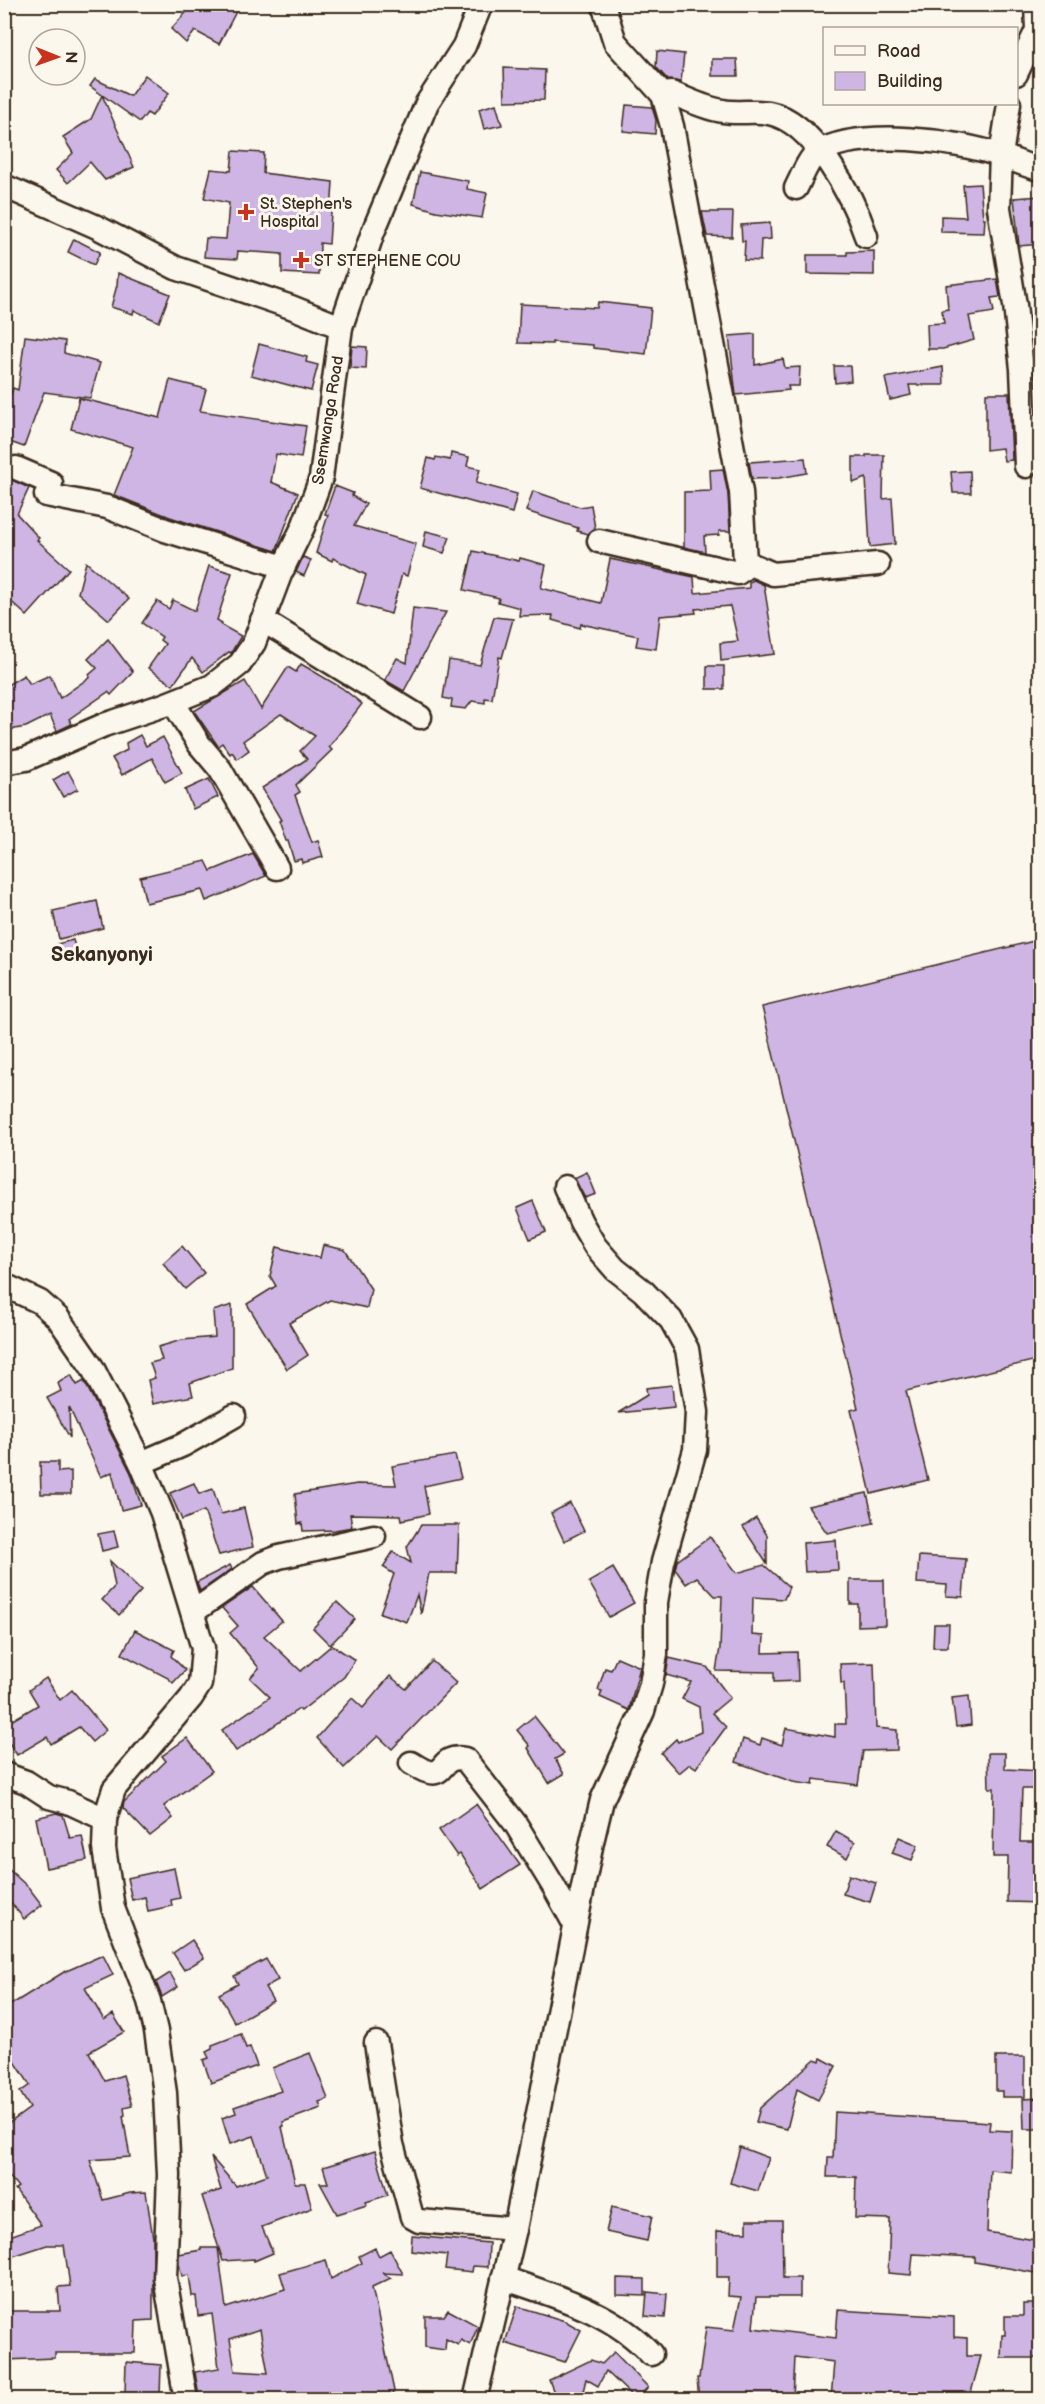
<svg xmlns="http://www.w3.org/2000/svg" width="1045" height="2404" font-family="'Balsamiq Sans',sans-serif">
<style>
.building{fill:#cfb5e4;stroke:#3b2a1e;stroke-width:1.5;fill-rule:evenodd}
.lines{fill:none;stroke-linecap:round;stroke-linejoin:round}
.minor-casing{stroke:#3b2a1e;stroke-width:27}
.minor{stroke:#fbf7ec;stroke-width:22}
.poi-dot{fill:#c8321e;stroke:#fbf7ec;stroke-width:2}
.labels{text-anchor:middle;stroke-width:6;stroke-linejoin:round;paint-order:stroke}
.poi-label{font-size:16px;fill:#3b2a1e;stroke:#fbf7ec;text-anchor:start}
.street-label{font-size:16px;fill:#3b2a1e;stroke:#fbf7ec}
.quarter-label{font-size:20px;font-weight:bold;fill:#3b2a1e;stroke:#fbf7ec}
</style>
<rect width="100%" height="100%" fill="#fbf7ec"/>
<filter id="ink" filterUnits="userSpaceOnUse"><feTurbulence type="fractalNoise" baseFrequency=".0167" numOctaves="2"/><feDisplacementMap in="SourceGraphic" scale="12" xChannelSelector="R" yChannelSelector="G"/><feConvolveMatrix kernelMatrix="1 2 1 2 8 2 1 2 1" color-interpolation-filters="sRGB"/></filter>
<g filter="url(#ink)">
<g class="building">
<path d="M194,4H240L219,44L195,31L186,43L171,29Z"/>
<path d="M657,51L684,54L681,82L668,80L656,67Z"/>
<path d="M712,59H737L738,76H712Z"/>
<path d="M504,68L545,70L544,100L505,101Z"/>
<path d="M145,75L169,93L152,116L147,113L140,122L102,95L134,167L105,180L90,162L68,183L56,170L73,153L63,137L91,119L102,95L90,86L95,79L130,96Z"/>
<path d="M496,104L502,125L484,129L479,109Z"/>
<path d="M626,105L652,107L656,120L655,134L623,131Z"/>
<path d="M233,151L264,153L263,173L333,182L329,244L320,243L319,275L282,273V254L238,251L237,259L204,257L206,238L226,239L229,203L204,198L211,169L231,171Z"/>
<path d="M420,172L468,181L467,189L487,193L482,218L436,211L413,204Z"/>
<path d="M980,184L983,218H985L984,233L941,232V216L966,217L963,185Z"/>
<path d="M1041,196V244L1019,246L1014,198Z"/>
<path d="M702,212H733L732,237L707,236Z"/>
<path d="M770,223L771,239L761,240L760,261L744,260L745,241H742L741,225Z"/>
<path d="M74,239L100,252L94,265L68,252Z"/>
<path d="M874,251V275L807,274V255H847V252Z"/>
<path d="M118,273L170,294L159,322L134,310L133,314L111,307L117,285Z"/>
<path d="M997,279L1000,297L991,298L994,312L969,316L974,340L943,349H928L927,324L944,323L942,310L948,309L946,285Z"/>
<path d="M598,302L651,308L646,354L593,348V345L552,342V344L518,343L520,304L597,308Z"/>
<path d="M755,334V365L783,359L785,368L800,367L799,386H788L789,390L736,395L729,336Z"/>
<path d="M25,336L65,341L64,353L100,363L90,398L44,392L24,447L4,440V411L13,388L18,390Z"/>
<path d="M259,344L307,357L306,362L318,365L311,391L251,375Z"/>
<path d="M352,346L367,347L366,369L350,368Z"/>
<path d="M834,366H850L851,381L835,383Z"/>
<path d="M943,367L944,385H909L911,395L890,400L885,378Z"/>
<path d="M170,380L206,389L200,411L306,426L301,458L276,454L271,482L298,493L276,551L170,517L114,495L133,447L71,429L79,398L160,418Z"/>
<path d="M986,393H1009L1012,460L1004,461L1002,448L986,450Z"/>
<path d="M451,453L469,457L467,466L480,469L476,483L517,494L512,513L420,488L428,458L435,460L436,457L450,460Z"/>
<path d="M866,455H884L883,499L892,498L895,544L870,547L866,478L853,483V457H866Z"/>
<path d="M805,458L807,473L779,478L752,479L749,462Z"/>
<path d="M723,469L728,494L730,531H719V535L704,536L705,552L684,547V492L711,491L710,470Z"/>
<path d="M970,471L971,493H953L951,472Z"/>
<path d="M4,476L29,488L17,514L39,538L37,540L69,569L27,616L4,595Z"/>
<path d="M335,486L353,493L352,496L366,504L354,526L416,544L407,576L402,574L391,614L357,604L366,575L333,558L332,561L316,553L328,515L325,514Z"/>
<path d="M533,491L580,507L591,505L595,528L588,534L577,531L578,528L526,511Z"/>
<path d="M426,531L450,537L444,553L423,547Z"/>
<path d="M473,551L519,561L520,558L546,565L541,588L601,603L610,559L694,577L695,593L749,588V582L754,580L764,585L775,654L721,661L720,643L738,641L730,606L695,609L696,613L660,616L656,649L636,646L638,636L581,624L580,628L552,620L553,615L519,616L520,608L498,602L499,598L464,590Z"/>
<path d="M303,557L311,560L304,576L296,572Z"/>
<path d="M86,562L129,599L109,620L78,593Z"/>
<path d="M209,566L232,573L217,620L222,623L221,625L241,636L231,653L229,652L203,672L192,658L173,685L148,668L165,644L160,640L162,637L142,623L157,601L169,609L173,600L195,611Z"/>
<path d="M413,608L446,612L404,691L385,680L397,658L407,663Z"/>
<path d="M494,617L513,619L502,658L499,657L492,699L485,698V703L472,701L466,709L451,707L452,700L443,698L449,660L480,665Z"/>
<path d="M108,639L133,672L111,695L108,692L69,719L72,724L57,731L50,715L26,727L9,730L4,687L24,675L30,684L50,675L60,698L90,677L89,675L97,668L88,659Z"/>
<path d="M301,664L342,688L362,704L329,747L332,750L296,785L300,792L295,795L312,842L318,840L323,857L302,863L301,859L294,861L288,841H286L279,821L281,820L262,788L307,759L300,751L315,736L281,714L243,741L249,750L237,759L232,752L230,754L222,743L218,746L194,711L245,681L261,709L288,667L296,672Z"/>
<rect x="707" y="666" width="17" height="23"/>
<path d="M140,735L146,746L163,737L182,773L165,782L152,758L122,775L112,758L127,750L126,743Z"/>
<path d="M68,771L78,789L63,797L53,780Z"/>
<path d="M209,779L218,797L193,809L185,790Z"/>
<path d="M253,854L266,876L206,901L202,890L146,903L140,877L206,861L211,871Z"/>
<path d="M97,901L103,928L59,939L53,911Z"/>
<path d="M73,940L77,954L61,959L57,944Z"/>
<path d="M1034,941L1041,969V1359L906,1391L928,1480L871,1494L851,1410L858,1408L762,1007Z"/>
<path d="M587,1172L596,1194L585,1198L574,1178Z"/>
<path d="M533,1201L546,1232L530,1239L517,1208Z"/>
<path d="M323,1245L345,1250L371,1289L367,1308L330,1300L289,1323L308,1355L287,1369L247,1304L276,1286L270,1276L277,1247L320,1258Z"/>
<path d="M182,1246L204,1273L185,1289L163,1263Z"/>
<path d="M232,1305V1368L190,1383L193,1396L153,1404L148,1380L155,1378L150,1363L162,1360L158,1347L182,1340L215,1337L213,1311Z"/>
<path d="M71,1375L77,1385L84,1381L131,1473L141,1505L121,1510L112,1472L101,1477L69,1407L70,1438L47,1398L61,1391L58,1383Z"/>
<path d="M672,1385L674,1407L618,1413L647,1395L646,1388Z"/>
<path d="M455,1455L461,1478L424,1486L429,1514L402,1520L401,1515L350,1514L352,1527L335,1530L303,1531L302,1523L298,1524L295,1494L357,1484L396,1485L392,1466Z"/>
<path d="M40,1462H58V1472L71,1471V1494H41Z"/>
<path d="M194,1483L199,1494L213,1489L221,1514L244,1508L253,1547L219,1555L204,1511L182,1520L170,1493Z"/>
<path d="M867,1493L874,1523L827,1533L808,1506Z"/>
<path d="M570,1503L584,1531L564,1541L551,1513Z"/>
<path d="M756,1518L767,1535V1564L743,1527Z"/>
<path d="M421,1525H459L457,1573H429L421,1614L417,1595L407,1622L380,1613L394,1574L383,1567L393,1552L411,1563L407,1547Z"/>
<path d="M114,1531L118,1547L102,1551L98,1534Z"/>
<path d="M710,1537L737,1573L764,1565L789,1587L784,1599L753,1597L752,1635L764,1636L763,1653L797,1652L798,1681L774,1682V1672L716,1671L720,1648L722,1596H715L697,1577L686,1584L675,1569L677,1561Z"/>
<path d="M836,1540L838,1570L805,1572L803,1543Z"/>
<path d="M919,1556L966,1559L963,1597L946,1596L947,1585L917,1583Z"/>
<path d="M110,1561L141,1591L119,1615L102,1600L115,1586Z"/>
<path d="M230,1565L232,1569L200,1591L197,1582Z"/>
<path d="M613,1568L634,1603L609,1617L589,1582Z"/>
<path d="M850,1580H884L885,1625L858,1626V1604H850Z"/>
<path d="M253,1587L282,1621L264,1636L301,1671L332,1645L355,1660L344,1677L301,1711L299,1709L236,1751L222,1730L270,1697L250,1678L259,1668L230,1633L238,1626L222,1608Z"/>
<path d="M337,1602L355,1619L330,1645L313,1628Z"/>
<path d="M934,1624H949L948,1647H933Z"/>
<path d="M135,1630L174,1650L171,1656L185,1670L173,1683L168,1678L122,1654Z"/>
<path d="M617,1657L640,1667L629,1710L600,1697L602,1691L598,1690L605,1668L611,1670Z"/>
<path d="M669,1658L707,1667L730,1698L712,1713L726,1727L696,1768L690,1764L679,1773L661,1753L676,1739L678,1742L701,1732L699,1707L682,1699L691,1682L666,1675Z"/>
<path d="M432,1661L456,1683L392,1749L378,1736L344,1768L317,1738L352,1698L363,1708L390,1676L406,1689Z"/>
<path d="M874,1663L876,1728L897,1730V1750L863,1751L858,1785L814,1779L813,1785L793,1782L736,1762L743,1739L760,1745L762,1738L782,1745L786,1728L835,1737V1724H846L844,1683H841L840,1664Z"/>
<path d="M46,1678L60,1700L72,1690L106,1730L92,1742L79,1727L51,1744L47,1737L17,1755L4,1735V1725L38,1705L29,1690Z"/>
<path d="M969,1696L971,1725L956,1727L952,1698Z"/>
<path d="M534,1716L564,1754L555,1759L564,1774L549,1783L528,1748L530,1746L517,1730Z"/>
<path d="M187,1738L212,1771L164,1806L173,1818L150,1836L123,1808L124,1802L166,1761L162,1756Z"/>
<path d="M988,1753H1005V1769L1041,1771V1789H1022L1020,1842H1036L1037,1885H1041V1903L1007,1902L1008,1857H993L994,1788H989Z"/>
<path d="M476,1804L520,1865L483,1889L460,1854L457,1856L439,1830Z"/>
<path d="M56,1813L63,1815L70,1838L82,1836L87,1860L46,1868L36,1818Z"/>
<path d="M836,1831L855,1842L847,1858L827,1847Z"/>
<path d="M899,1837L918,1845L912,1860L892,1853Z"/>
<path d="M4,1865L29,1888L42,1905L24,1919L4,1894Z"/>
<path d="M174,1868L180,1898L171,1900L172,1906L148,1911L145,1897L132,1900L127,1878Z"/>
<path d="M849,1875L876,1883L870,1902L843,1894Z"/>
<path d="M192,1940L204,1958L184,1970L173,1953Z"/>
<path d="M103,1955L113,1975L85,1988L104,2020L113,2014L124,2032L89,2052L105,2081L123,2075L132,2106L124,2108L125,2115L123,2116L130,2157L90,2160L103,2200L130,2193L146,2192L153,2238V2320L136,2321L135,2353H55V2358L6,2360L4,2311H60L58,2287L70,2286L64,2245H47L4,2259V2238L41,2225L15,2189L18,2187L4,2170V2127L30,2108L20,2092L30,2085L14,2060L4,2066V2009L64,1972Z"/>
<path d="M266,1959L278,1980L265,1987L273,2001L235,2023L219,1994L238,1984L234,1976Z"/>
<path d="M170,1973L178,1987L162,1997L156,1982Z"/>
<path d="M241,2034L246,2048L250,2047L257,2066L211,2083L203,2060L209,2058L206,2052L212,2049V2045Z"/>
<path d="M310,2053L328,2099L319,2102L321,2108L283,2122L284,2126L282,2127L295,2183H305L312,2208L262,2227L273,2253L254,2261V2259L223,2261L202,2196L221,2190L211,2157L236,2186L267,2175L254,2136L230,2144L222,2118L236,2113L234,2107L281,2091L272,2068Z"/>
<path d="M996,2057H1025V2097H1002V2091H996Z"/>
<path d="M821,2058L836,2066L818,2100L797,2089L787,2129L756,2122L760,2108L815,2059L820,2061Z"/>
<path d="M1041,2098V2129H1024L1023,2099Z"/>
<path d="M835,2112L990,2122L989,2130L1012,2131L1011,2172L990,2170L987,2232L1041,2241V2274L975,2262V2257L913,2254L911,2275L888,2273L890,2219L855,2218L856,2177H827L828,2158H833Z"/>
<path d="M740,2147L769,2158L758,2191L730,2183Z"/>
<path d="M375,2151L388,2195L366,2202L367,2205L337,2214L320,2183H328L323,2167Z"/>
<path d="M612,2207L652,2216L647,2241L606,2232Z"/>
<path d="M747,2220H782L783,2278H800V2297H756L753,2328L836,2338L838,2310L954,2317V2337L967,2338V2356H981L969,2400H831L834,2362L795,2357L793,2400H699L697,2378H699L706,2327L734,2330L741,2297L728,2296L729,2277H717V2231L747,2232Z"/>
<path d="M412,2236L489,2243L488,2267L473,2266L472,2272L445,2269L447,2255L411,2251Z"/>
<path d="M201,2248H218L226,2308L285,2289L280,2273L326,2260L331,2279L362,2263L359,2256L375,2248L379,2256L390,2250L403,2274L382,2273L391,2278L372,2287L394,2391L392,2400L312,2397L311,2400H224V2394L199,2397L195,2372L219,2368L212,2314L198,2316L196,2296H192L189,2275L182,2276L179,2264V2254L201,2250ZM260,2329L268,2373L235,2371L230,2339Z"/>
<path d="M617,2278L645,2279V2296L617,2295Z"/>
<path d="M647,2292L667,2294L665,2318L645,2316Z"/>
<path d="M1023,2304H1041L1039,2358H1001L1002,2335H1005V2316H1023Z"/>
<path d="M517,2306L565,2321L581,2330L565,2362L505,2343Z"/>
<path d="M448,2310L478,2326L470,2345L461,2340L458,2345L446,2339L445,2350L425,2347V2316H444Z"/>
<path d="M614,2352L648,2387L636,2400L606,2371L598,2386L586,2379L581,2400H557L549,2380L591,2360L602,2364Z"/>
<path d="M126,2362L161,2365L160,2395L125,2393Z"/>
</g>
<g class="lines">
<g class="minor-casing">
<g id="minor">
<path d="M1016,74L1037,30L1036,4"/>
<path d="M663,95L671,93C687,99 706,109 723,111C738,114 754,110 769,113C813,121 853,197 866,236"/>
<path d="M1009,104L1001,155L999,208L1015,305L1022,369L1026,466"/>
<path d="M4,186L97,227L176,268L291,307L341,327"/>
<path d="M796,188C801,179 808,159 817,153C858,128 957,140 1002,156C1015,160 1026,166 1040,169"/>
<path d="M16,468L51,483L46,495L107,507L165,530L284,567"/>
<path d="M599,541L738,573L744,568L745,562L741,492L672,126L663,95L615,42L603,4"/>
<path d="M745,562L773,574L878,564"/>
<path d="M262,620L420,717"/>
<path d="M173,702L199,744L220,769L277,868"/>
<path d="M4,763L26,759L104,725L164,705L212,686L240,664L254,643L281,572L303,527L321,478L341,327L373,232L427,103L464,46L481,4"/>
<path d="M4,1285L40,1302L58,1318L92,1367L141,1463L162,1513L203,1648L200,1684L191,1698L114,1789L105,1819L104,1848L113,1908L149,2001L156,2031L165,2093L169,2175L165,2278L186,2400"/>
<path d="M141,1463L183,1445L234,1416"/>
<path d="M193,1612L263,1563L279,1557L374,1536"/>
<path d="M411,1763C451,1789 433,1753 465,1759L515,1823L554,1887L575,1925"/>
<path d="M4,1774L26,1782L49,1797L68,1802L105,1819"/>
<path d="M376,2043L392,2144L412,2217L419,2221L515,2229"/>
<path d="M503,2278C555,2296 613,2312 651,2354"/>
<path d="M475,2400L515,2229L592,1842L602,1800L643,1711L651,1684L656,1654V1602L663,1562L695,1450L697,1412L687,1349L671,1320L643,1291L615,1269L595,1246L581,1222L565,1187"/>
</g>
</g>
<use href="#minor" class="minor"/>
</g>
</g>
<g class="poi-dot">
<path d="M243 203h6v6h6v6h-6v6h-6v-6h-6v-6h6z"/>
<path d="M298 251h6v6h6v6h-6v6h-6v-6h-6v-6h6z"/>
</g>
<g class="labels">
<g class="poi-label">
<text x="260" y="209">St. Stephen's<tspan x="260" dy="18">Hospital</tspan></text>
<text x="314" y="266">ST STEPHENE COU</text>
</g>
<g class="street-label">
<text transform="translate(327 420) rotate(-81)" y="6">Ssemwanga Road</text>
</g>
<g class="quarter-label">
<text x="102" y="961">Sekanyonyi</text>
</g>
</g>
<rect width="1045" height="2404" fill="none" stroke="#fbf7ec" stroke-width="24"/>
<rect x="12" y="12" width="1021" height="2380" fill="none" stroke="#3b2a1e" stroke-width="2" filter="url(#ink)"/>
<rect x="823" y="27" width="195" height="78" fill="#fbf7ec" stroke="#aea59a" stroke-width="1.5"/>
<rect x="835" y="46" width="30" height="9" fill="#fbf7ec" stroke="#aea59a" stroke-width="1.5"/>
<text x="877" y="57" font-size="18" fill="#3b2a1e">Road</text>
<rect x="835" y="72" width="30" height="18" fill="#cfb5e4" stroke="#aea59a" stroke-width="1.5"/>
<text x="877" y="87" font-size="18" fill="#3b2a1e">Building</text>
<g transform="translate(57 57) rotate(91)"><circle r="28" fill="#fbf7ec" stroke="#aea59a" stroke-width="1.5"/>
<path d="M0-4.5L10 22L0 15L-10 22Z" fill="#c8321e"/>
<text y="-9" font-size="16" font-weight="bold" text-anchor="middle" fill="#3b2a1e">N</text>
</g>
</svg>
